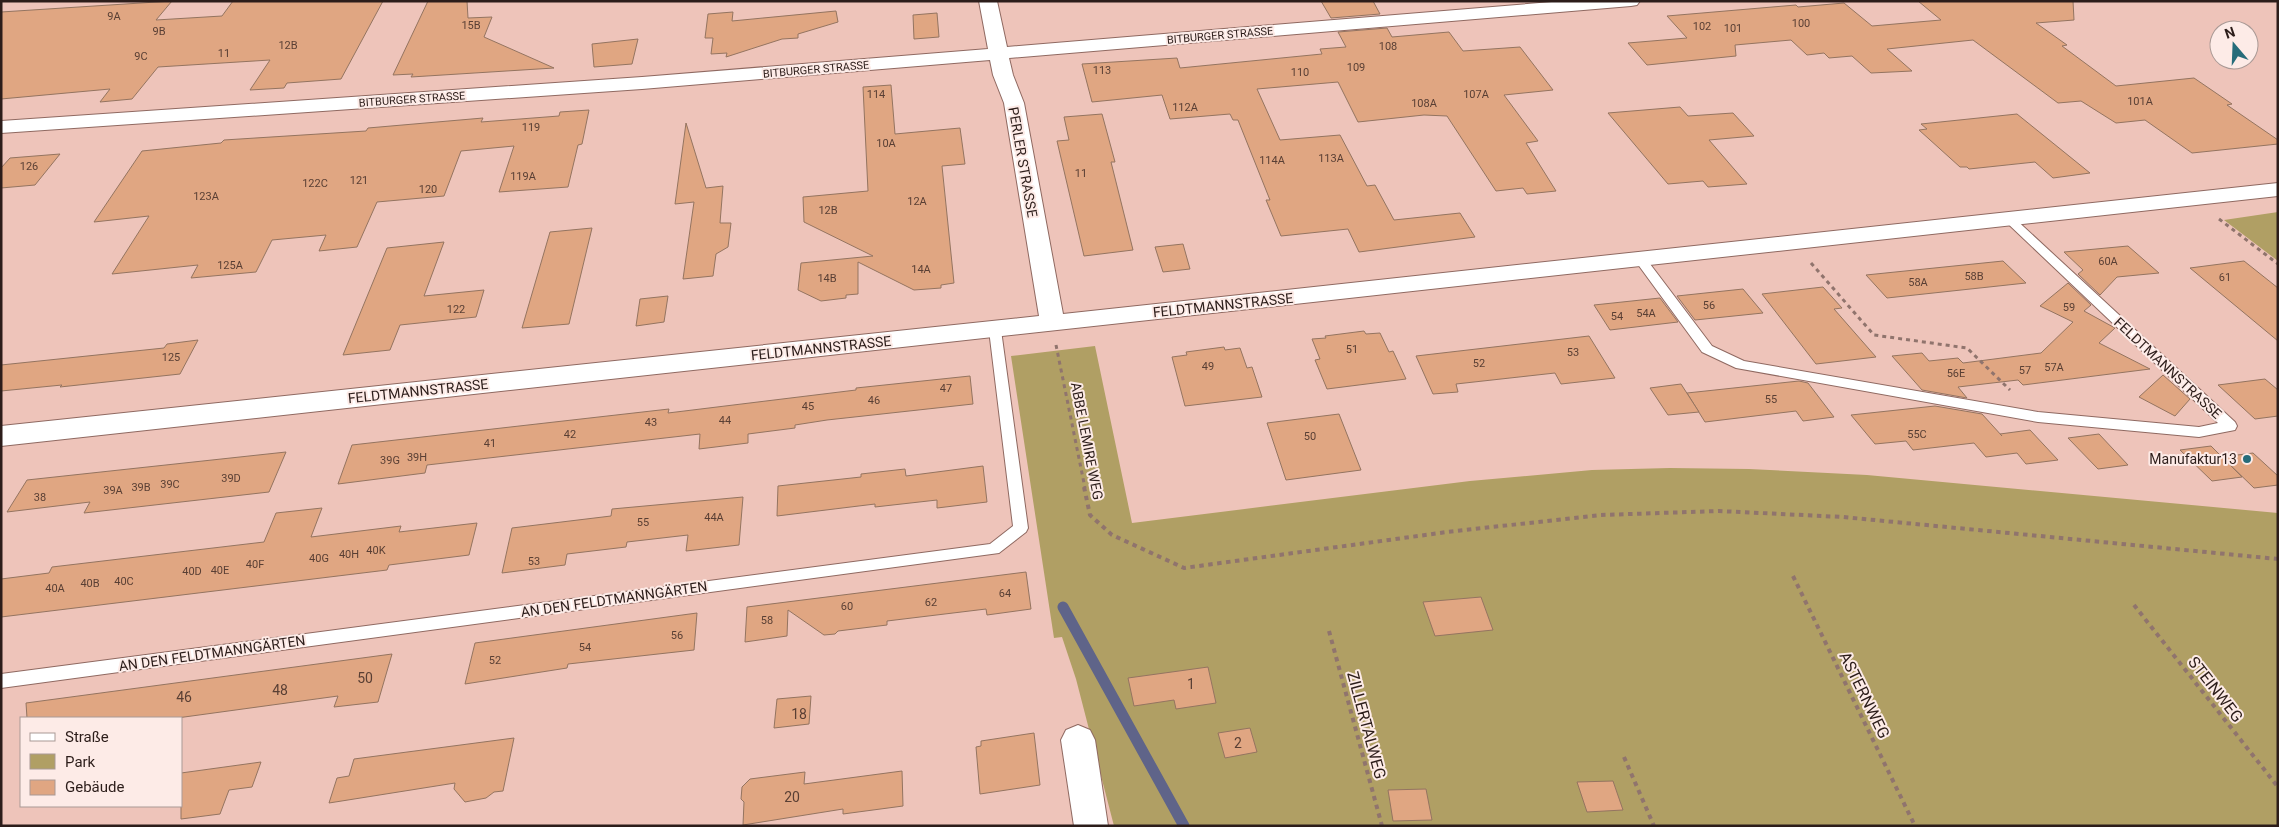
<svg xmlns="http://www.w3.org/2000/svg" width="2279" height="827" font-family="Roboto,sans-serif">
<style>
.green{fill:#b09f64}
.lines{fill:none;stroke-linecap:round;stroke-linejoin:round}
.stream{stroke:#5f6489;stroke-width:11}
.building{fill:#e0a682;stroke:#947460}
.service-casing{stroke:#8f6961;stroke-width:2}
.minor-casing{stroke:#8f6961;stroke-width:2}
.path-far1{stroke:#90746d;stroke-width:3;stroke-dasharray:4 4;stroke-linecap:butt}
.path{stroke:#90746d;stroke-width:4;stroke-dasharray:4.5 4.5;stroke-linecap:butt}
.service{fill:#fff;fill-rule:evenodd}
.minor{fill:#fff;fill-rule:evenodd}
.poi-dot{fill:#266c7a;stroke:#fdebe7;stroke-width:2}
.labels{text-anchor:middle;stroke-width:4;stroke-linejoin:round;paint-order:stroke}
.number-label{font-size:11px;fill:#593f34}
.far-street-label{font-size:11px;fill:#2c1d1a;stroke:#fdebe7}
.street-label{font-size:14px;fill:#2c1d1a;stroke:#fdebe7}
.poi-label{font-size:14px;fill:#2c1d1a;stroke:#fdebe7;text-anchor:end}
.near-number-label{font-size:14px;fill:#593f34}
.near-street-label{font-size:16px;fill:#2c1d1a;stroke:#fdebe7}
</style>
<rect width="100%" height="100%" fill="#eec4ba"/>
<g class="green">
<path d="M2278,212V261L2224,220Z"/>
<path d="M1095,346L1132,523L1470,481L1592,470L1670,468L1749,469L1867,475L2278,513V826H1114L1076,679L1062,637L1054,638L1011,356Z"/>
</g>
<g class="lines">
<path class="stream" d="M1063,607L1184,826"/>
</g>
<g class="building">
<path d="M172,1L156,20L222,16L233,1H383L341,79L287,83L284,88L250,90L270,60L158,67L132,99L100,102L110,89L1,99V12Z"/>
<path d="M428,1H467L468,18L492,17L484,37L554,68L411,77L413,74L393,75Z"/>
<path d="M1321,1H1373L1380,14L1331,18Z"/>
<path d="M1918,1H2073L2074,20L2036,23L2067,45L2062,46L2116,86L2194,78L2232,104L2227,105L2278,140V144L2192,153L2145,120L2116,123L2081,101L2058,103L1973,40L1887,49L1912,71L1871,73L1852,56L1829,58L1824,53L1807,55L1791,40L1735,45L1736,56L1647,65L1628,43L1687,38L1667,16L1796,5L1798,7L1844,3L1872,26L1941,20Z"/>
<path d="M836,11L838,22L798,34V38L782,39L726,57L727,53L711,54L713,38H705L708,14L733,12L732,21Z"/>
<path d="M937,13L939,37L914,39L913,15Z"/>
<path d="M1387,28L1392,37L1449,32L1463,51L1520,47L1553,90L1504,95L1538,141L1526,143L1556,191L1527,194L1523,188L1496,191L1447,116L1424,115L1358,122L1338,82L1257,89L1280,140L1340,135L1367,186L1375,185L1394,220L1460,213L1475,237L1359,252L1348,229L1281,236L1266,200H1270L1238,120H1233L1230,114L1170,119L1162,95L1092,102L1082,64L1177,58L1180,68L1322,54L1320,49L1346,47L1338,32Z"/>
<path d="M638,39L632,64L594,67L592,44Z"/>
<path d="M891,85L895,134L960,128L965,164L942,166L954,283L941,285V288L914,290L858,262V294L846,295V298L821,301L798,290L801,263L873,256L804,222L803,197L868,191L863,87Z"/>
<path d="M1680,107L1688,116L1733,113L1754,136L1709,140L1747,184L1708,187L1703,181L1668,184L1608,113Z"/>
<path d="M589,110L582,144L578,145L568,187L499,192L514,146L461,151L444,196L377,202L357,247L319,251L326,235L272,240L256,272L191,278L198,265L112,274L149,216L94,222L142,151L221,143L224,140L366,131L368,128L483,118L481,122L559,116L560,112Z"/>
<path d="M1102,114L1115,162H1111L1133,250L1084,256L1057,141L1069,140L1064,117Z"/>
<path d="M2017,114L2090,173L2053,178L2035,162L1969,169L1967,167H1960L1919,130L1927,129L1921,124Z"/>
<path d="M686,123L706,188L723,186L720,223H731L728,247L716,254L713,276L683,279L694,202L675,204Z"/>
<path d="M60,154L35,185L1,188V168L10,158Z"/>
<path d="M592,228L569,324L522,328L550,232Z"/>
<path d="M444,242L424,296L484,290L476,317L400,325L390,350L343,355L387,248Z"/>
<path d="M1183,244L1190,269L1163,272L1155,247Z"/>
<path d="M2128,246L2159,273L2117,277L2100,295L2078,274L2083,270L2064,252Z"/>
<path d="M2003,261L2026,283L1887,298L1866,275Z"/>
<path d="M2244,261L2278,288V341L2190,268Z"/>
<path d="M2068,283L2091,305L2084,311L2115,328L2099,343L2150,369L2023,385L2018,380L1958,387L1967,398L1922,390L1892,356L1922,353L1929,361L1958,358L1963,363L2041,353L2073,322L2040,306Z"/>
<path d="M1823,287L1842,308L1834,309L1876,357L1816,364L1762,294Z"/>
<path d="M1743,289L1763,313L1695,320L1677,296Z"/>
<path d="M668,296L664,322L636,326L640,299Z"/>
<path d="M1660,298L1678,322L1610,330L1594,305Z"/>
<path d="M1364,331L1366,334L1380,333L1389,352L1393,351L1406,379L1327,389L1315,360L1320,359L1312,339L1326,338L1325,336Z"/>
<path d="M1589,336L1615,378L1561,384L1555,373L1456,384L1458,392L1433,394L1416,356Z"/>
<path d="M198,340L180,374L60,387L62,385L1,391V365L164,348L167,344Z"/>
<path d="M1224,347L1225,350L1240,348L1247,368L1252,367L1262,397L1185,406L1172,357L1187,355L1186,352Z"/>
<path d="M2163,375L2190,399L2175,416L2139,397Z"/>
<path d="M970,376L973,404L827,420L795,425V428L748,434V443L699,449L700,434L427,465L425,473L338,484L352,445L669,409L668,413L856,390V388Z"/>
<path d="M2265,379L2278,390V416L2255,419L2218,385Z"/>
<path d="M1799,381L1808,383L1834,417L1803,421L1796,411L1705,422L1687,393Z"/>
<path d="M1681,384L1699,412L1668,415L1650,388Z"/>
<path d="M1935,406L1982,414L2002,436L2000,434L2030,430L2058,460L2026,464L2017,453L1986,457L1974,443L1913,450L1906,441L1875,444L1851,415Z"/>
<path d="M1339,414L1361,470L1286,480L1267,423Z"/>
<path d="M2099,434L2128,465L2098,469L2068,438Z"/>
<path d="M2211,446L2242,477L2212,481L2180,450Z"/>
<path d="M286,452L269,492L84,513L90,502L7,512L27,480Z"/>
<path d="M2253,453L2278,476V485L2254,488L2222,457Z"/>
<path d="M983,466L987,502L937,508V500L875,507V504L777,516L778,486L861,477V474L905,469L906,476Z"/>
<path d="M743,497L739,545L686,551L688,535L627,542L626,547L567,554L565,565L502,573L512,528L611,516L612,509Z"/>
<path d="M322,508L311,537L401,526L399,532L477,523L469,555L389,565L387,570L1,617V579L49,573L52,567L264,542L276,513Z"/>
<path d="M1026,572L1031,609L987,615L986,609L887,621V625L838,631L835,634L824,635L788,610L787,636L745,642L747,607Z"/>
<path d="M1481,597L1493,630L1435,636L1423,602Z"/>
<path d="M697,613L694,650L568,664L567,668L465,684L475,643Z"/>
<path d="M392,654L378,702L334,707L338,696L177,718H27L26,703Z"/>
<path d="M1208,667L1216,703L1176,709L1174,700L1134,706L1128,678Z"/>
<path d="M811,696L809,724L774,728L777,699Z"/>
<path d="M1250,728L1257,752L1225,758L1218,733Z"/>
<path d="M1034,733L1040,785L980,794L976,747L981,746V741Z"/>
<path d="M514,738L503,791L494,792L486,798L465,802L454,789L455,783L329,803L337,778L349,776L354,759Z"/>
<path d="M261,762L252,787L229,790L220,814L181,819V773Z"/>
<path d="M902,771L903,806L843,814V809L743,825L744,802L741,799L742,787L750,779L805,772L804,784Z"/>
<path d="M1613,781L1623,810L1587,812L1577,782Z"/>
<path d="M1426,789L1432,820L1393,821L1388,790Z"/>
</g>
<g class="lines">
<g class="service-casing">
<g id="service">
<path d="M2008,215L2012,216L2235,422L2237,426L2235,430L2199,437L2038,422L1736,368L1702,352L1634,259L1640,255L1644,256L1712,346L1744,361L2038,412L2199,427L2218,423L2004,220L2002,218Z"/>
<path d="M995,326L1001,330L1028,528L1026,532L999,553L1,688V674L990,544L1013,526L989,330Z"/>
</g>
</g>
<g class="minor-casing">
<g id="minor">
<path d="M979,1H997L1007,47L1564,1H1640L1637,5L1631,6L1009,58L1013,75L1024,103L1063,314L2278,183V196L1,446V426L1039,316L1004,103L993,75L990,60L642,89L1,133V121L642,77L988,49Z"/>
<path d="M1078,725L1090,730L1095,740L1108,826H1074L1061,740L1066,730Z"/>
</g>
</g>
<g class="path-far1">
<path d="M2219,219L2278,264"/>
<path d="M1811,263L1874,335L1967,348L2010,390"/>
<path d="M1056,345L1085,488"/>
</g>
<g class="path">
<path d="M1084,487L1090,515L1112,535L1184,568L1447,532L1601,515L1719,511L1843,517L2278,559"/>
<path d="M1793,576L1915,826"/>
<path d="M2134,605L2278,787"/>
<path d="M1329,631L1382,826"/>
<path d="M1624,757L1654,826"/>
</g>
<use href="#service" class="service"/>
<use href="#minor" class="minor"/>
</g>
<circle class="poi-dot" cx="2247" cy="459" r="5"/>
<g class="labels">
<g class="number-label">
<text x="114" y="20">9A</text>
<text x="1801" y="27">100</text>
<text x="471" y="29">15B</text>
<text x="1702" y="30">102</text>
<text x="1733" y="32">101</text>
<text x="159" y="35">9B</text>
<text x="288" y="49">12B</text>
<text x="1388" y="50">108</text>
<text x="224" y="57">11</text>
<text x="141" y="60">9C</text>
<text x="1356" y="71">109</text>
<text x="1102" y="74">113</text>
<text x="1300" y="76">110</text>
<text x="876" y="98">114</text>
<text x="1476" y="98">107A</text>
<text x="2140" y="105">101A</text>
<text x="1424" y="107">108A</text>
<text x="1185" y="111">112A</text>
<text x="531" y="131">119</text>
<text x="886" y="147">10A</text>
<text x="1331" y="162">113A</text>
<text x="1272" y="164">114A</text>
<text x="29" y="170">126</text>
<text x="1081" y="177">11</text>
<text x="523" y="180">119A</text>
<text x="359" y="184">121</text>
<text x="315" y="187">122C</text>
<text x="428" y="193">120</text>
<text x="206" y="200">123A</text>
<text x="917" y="205">12A</text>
<text x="828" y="214">12B</text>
<text x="2108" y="265">60A</text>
<text x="230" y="269">125A</text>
<text x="921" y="273">14A</text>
<text x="1974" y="280">58B</text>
<text x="2225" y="281">61</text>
<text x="827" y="282">14B</text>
<text x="1918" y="286">58A</text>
<text x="1709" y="309">56</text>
<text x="2069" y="311">59</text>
<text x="456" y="313">122</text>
<text x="1646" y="317">54A</text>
<text x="1617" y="320">54</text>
<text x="1352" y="353">51</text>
<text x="1573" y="356">53</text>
<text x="171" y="361">125</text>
<text x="1479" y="367">52</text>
<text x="1208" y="370">49</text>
<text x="2054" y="371">57A</text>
<text x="2025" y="374">57</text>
<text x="1956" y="377">56E</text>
<text x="946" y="392">47</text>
<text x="1771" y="403">55</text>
<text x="874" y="404">46</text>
<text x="808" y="410">45</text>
<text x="725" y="424">44</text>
<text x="651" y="426">43</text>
<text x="570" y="438">42</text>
<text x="1917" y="438">55C</text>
<text x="1310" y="440">50</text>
<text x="490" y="447">41</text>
<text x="417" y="461">39H</text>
<text x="390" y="464">39G</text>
<text x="231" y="482">39D</text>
<text x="170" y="488">39C</text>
<text x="141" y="491">39B</text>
<text x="113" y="494">39A</text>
<text x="40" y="501">38</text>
<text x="714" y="521">44A</text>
<text x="643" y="526">55</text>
<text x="376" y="554">40K</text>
<text x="349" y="558">40H</text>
<text x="319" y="562">40G</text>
<text x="534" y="565">53</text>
<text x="255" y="568">40F</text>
<text x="220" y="574">40E</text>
<text x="192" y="575">40D</text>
<text x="124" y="585">40C</text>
<text x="90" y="587">40B</text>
<text x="55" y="592">40A</text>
<text x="1005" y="597">64</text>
<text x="931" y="606">62</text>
<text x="847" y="610">60</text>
<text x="767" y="624">58</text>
<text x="677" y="639">56</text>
<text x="585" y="651">54</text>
<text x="495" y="664">52</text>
</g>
<g class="far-street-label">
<text transform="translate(1220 35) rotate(-5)" y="4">BITBURGER STRASSE</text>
<text transform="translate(816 69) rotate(-5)" y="4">BITBURGER STRASSE</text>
<text transform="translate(412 99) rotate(-4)" y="4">BITBURGER STRASSE</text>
</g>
<g class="street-label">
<text transform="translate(1023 162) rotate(80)" y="5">PERLER STRASSE</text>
<text transform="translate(1223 305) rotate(-6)" y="5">FELDTMANNSTRASSE</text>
<text transform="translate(821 348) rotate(-6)" y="5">FELDTMANNSTRASSE</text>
<text transform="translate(2168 368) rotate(43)" y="5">FELDTMANNSTRASSE</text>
<text transform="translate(418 391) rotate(-6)" y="5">FELDTMANNSTRASSE</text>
<text transform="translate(1087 441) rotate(79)" y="5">ABBE LEMIRE WEG</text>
<text transform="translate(614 599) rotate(-8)" y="5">AN DEN FELDTMANNGÄRTEN</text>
<text transform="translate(212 653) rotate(-8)" y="5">AN DEN FELDTMANNGÄRTEN</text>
</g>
<g class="poi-label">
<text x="2237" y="464">Manufaktur13</text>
</g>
<g class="near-number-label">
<text x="365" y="683">50</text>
<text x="1191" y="689">1</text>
<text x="280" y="695">48</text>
<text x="184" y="702">46</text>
<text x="799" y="719">18</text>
<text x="1238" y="748">2</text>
<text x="792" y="802">20</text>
</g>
<g class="near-street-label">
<text transform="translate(2216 689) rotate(52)" y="6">STEINWEG</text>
<text transform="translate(1865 695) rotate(64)" y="6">ASTERNWEG</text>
<text transform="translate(1367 725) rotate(75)" y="6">ZILLERTALWEG</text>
</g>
</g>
<rect width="2279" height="827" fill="none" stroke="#2c1d1a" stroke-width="5"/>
<rect x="20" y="717" width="162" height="90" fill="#fdebe7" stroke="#a99995"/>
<rect x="30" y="733" width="25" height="8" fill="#ffffff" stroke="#a99995"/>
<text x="65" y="742" font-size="15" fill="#2c1d1a">Straße</text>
<rect x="30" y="754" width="25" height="15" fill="#b09f64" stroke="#a99995"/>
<text x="65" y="767" font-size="15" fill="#2c1d1a">Park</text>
<rect x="30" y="780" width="25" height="15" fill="#e0a682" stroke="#a99995"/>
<text x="65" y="792" font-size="15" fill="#2c1d1a">Gebäude</text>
<g transform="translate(2234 45) rotate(341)"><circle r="24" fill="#fdebe7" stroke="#a99995"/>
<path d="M0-4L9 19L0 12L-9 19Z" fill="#266c7a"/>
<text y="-8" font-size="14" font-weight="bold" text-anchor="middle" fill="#2c1d1a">N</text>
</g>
</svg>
